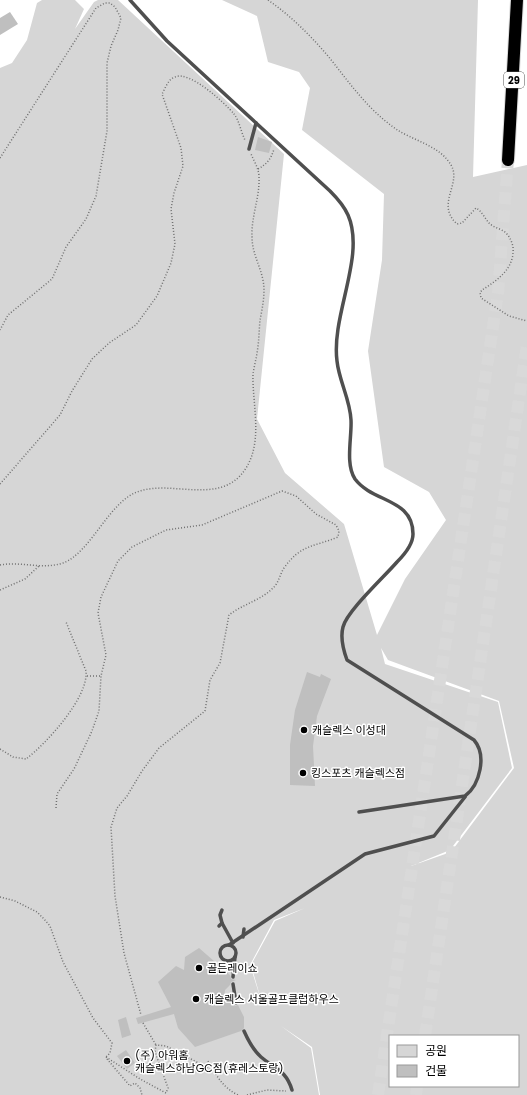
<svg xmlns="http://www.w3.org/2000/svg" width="527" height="1095" font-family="Poppins,'Noto Sans KR',sans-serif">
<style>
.green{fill:#d6d6d6;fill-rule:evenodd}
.building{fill:#bfbfbf}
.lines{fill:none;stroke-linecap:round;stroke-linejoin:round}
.motorway-tunnel{stroke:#d9d9d9;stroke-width:12;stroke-dasharray:12 6;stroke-linecap:butt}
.motorway-casing{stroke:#dbdbdb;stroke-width:14}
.path{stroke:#717171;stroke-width:1.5;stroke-dasharray:1 2;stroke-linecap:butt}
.service{stroke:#4f4f4f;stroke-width:3.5}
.motorway{stroke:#000;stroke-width:12}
.poi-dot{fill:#000;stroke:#fff;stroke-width:1.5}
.labels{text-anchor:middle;stroke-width:3;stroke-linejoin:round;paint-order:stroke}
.shield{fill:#fff;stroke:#4c4c4c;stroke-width:1}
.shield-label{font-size:10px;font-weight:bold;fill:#000}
.poi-label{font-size:11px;fill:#000;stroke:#fff;text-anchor:start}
</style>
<rect width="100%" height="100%" fill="#fff"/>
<path class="green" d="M42,0H75L84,9L75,29L94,2L98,0H118L284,154L257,419L285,473L344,524L377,635L405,579L446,520L429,492L384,467L368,351L382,260L384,194L302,130L310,88L299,72L268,62L257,16L222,0H478L473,177L527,165V1095H320L312,1047L281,1026L311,1048L319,1095H0V68L12,63L27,40L37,3ZM381,648L388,660L499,701L514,768L451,852L411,866L450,850L512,768L498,702L385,664ZM305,908L275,921L251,965L262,1003L250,965L274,920ZM390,1036H518V1086H390Z"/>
<g class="building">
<path d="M10,12L18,24L0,35V18Z"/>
<path d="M258,137L272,142L269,153L255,150Z"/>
<path d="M307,672L320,677L321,674L331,679L317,716L313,746L315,786L290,785V745L295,710Z"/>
<path d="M199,948L230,975L231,979L236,980L231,982L230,985L225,990L224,1001L233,1003L235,1006L238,1005L244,1017V1028L241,1031L195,1047L178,1028L174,1014L138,1024L136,1018L171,1007L158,982L176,966L184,970L185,957Z"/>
<path d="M126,1017L131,1035L122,1038L118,1020Z"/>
<path d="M126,1050L135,1063L127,1069L117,1056Z"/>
</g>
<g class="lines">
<g class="motorway-tunnel">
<path d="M425,1036L527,345"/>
<path d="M378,1095L498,293L508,160"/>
<path d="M416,1095L417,1086"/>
</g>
<g class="motorway-casing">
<path id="motorway" d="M508,160L517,0"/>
</g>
<g class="path">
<path d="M268,0C291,16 310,35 328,56C349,82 367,109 396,129C412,140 437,145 449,162C465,182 434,203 457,224L462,223L476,208C482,211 485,219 490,224C495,228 502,229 506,233C510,237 512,242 513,247C515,268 498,280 482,290L480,293L481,298L509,316L527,321"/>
<path d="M0,158L96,8L105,3H110L115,7L121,18L118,30L111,46L107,63V131L96,196L86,219L66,247L52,279L8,315L0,330"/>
<path d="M258,169C267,164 271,159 274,149"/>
<path d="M0,484L60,415L72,391L92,359L109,343L136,325L157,296L171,263L175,244L171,209L174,193L183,166L181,148L162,94C165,89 168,79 175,77C189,70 225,103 234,114C239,120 241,132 245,140"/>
<path d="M0,565C21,561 42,570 63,563C91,553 110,499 140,491C171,481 213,502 239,477C266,449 252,407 253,374C254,367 256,360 257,353C259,342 259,331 260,320C262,310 264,300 264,290C264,271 252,256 252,237C251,217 260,197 259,177C259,169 254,161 251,154"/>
<path d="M0,590L25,579L39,566"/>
<path d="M87,676H101"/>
<path d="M0,749L13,757L26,759C46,744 89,697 86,671L66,622"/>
<path d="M56,808L57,794L74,769L92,731L99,711L101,676L106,655L98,613L101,597L118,561L132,547L166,530L202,525L282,491L296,496L316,514L336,525L339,531L338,537C314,547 301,544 284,568C280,574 279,582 274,587C262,600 243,604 229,615L220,663L210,680L205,711L159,748L142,771L127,796L117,808L111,827L115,896L124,953L141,1015"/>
<path d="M0,897L15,901L37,912L44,919L50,926L63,962L93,1018L112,1043L110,1053L106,1057"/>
<path d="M143,1023L156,1045"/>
<path d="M106,1057L140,1079L166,1093L168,1088L155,1052L156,1045L166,1046L214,1071"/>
<path d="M107,1059L130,1086L135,1083L140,1088L142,1095"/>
<path d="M208,1061C216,1075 223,1088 238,1095"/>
<path d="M247,1095L267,1090L286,1091"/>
</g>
<g class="service">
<path d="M130,0L167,41L330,191C337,198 344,206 348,215C366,256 331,315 337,361C339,381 350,399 351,420C352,437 345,464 355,479C373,503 413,498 413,534C413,545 404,555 397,562C384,577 347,611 343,627C340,638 343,649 347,660L474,740C487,755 480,785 465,796L359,812"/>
<path d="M249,149L256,123"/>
<path d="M222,923L233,943"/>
<path d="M219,926L222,923L220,915L222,910"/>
<path d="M243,937L244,929"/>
<circle cx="228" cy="953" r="8"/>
<path d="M229,945L365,854L434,836L465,797"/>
<path d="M233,977L235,957"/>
<path d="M233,984L236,1003"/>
<path d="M244,1031C248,1040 253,1050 261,1057C275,1069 286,1070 292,1090"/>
</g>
<use href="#motorway" class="motorway"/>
</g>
<g class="poi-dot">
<circle cx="304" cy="730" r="4"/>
<circle cx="303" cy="773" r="4"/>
<circle cx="199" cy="968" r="4"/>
<circle cx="196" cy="999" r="4"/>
<circle cx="127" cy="1061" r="4"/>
</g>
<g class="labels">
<rect class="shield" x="504" y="72" width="20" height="16" rx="3"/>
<g class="shield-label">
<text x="514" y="84">29</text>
</g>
<g class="poi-label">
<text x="312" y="734">캐슬렉스 이성대</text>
<text x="311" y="777">킹스포츠 캐슬렉스점</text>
<text x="207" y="972">골든레이쇼</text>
<text x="204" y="1003">캐슬렉스 서울골프클럽하우스</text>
<text x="135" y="1059">(주) 아워홈<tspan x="135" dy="13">캐슬렉스하남GC점(휴레스토랑)</tspan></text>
</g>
</g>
<rect x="389" y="1035" width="130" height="52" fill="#ffffff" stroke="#999999"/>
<rect x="397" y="1045" width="20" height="12" fill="#d6d6d6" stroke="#999999"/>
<text x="425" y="1055" font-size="12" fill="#000000">공원</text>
<rect x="397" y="1065" width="20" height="12" fill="#bfbfbf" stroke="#999999"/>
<text x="425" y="1075" font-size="12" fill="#000000">건물</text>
</svg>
